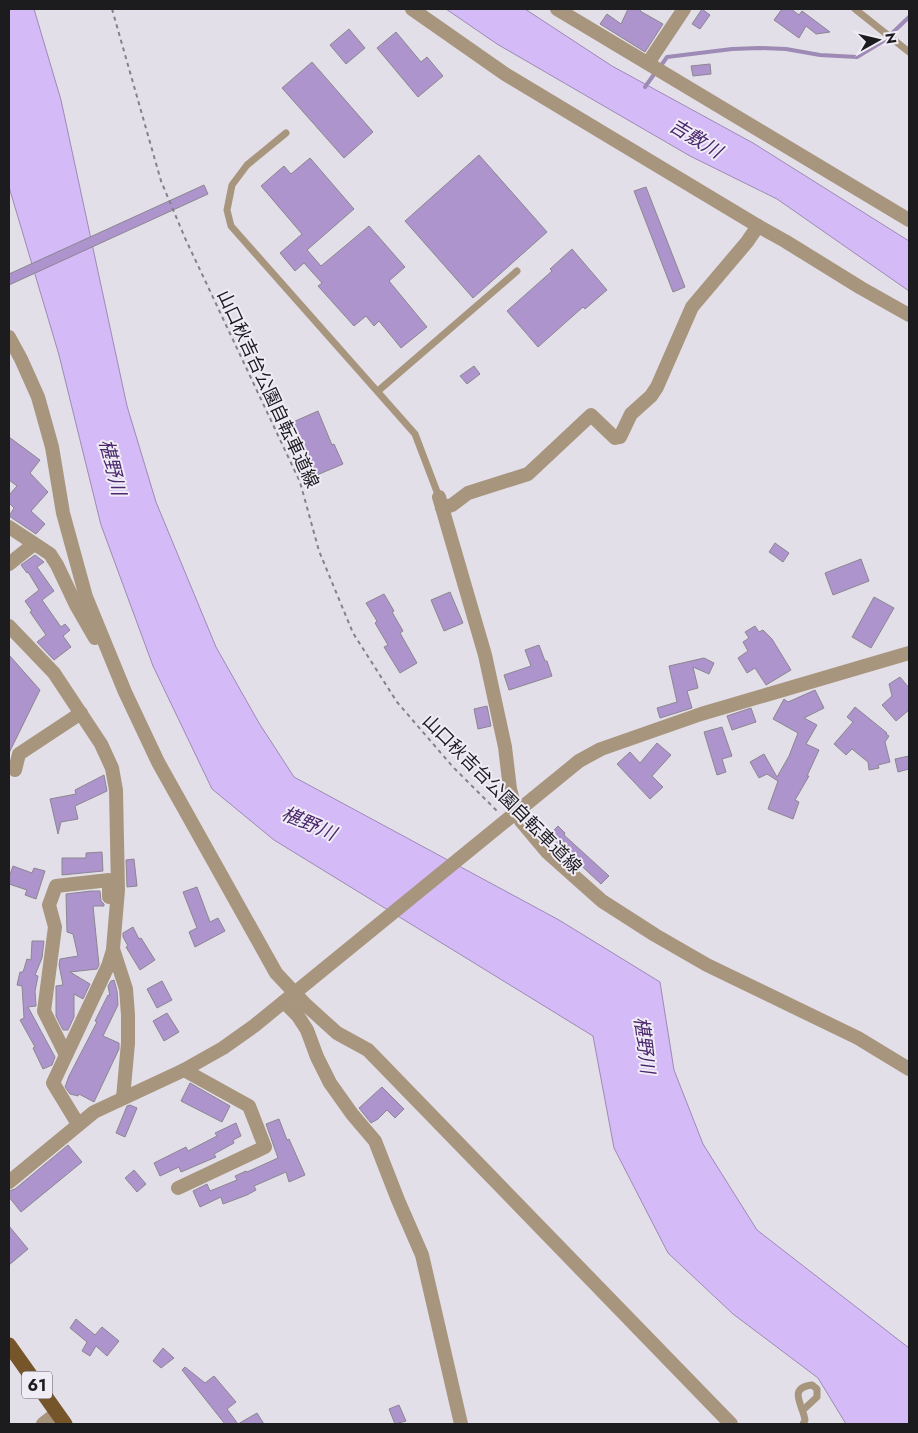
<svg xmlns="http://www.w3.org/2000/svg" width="918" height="1433" font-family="Jost,'Noto Sans JP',sans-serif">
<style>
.water{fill:#d4baf6;stroke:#9d8ab5}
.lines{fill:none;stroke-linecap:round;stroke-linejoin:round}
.stream{stroke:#9d8ab5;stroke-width:4}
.building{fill:#ad94cd;stroke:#8b8790}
.path{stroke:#848288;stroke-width:2;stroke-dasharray:4 4;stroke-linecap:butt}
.lane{stroke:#a8957e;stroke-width:7}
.street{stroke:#a8957e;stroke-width:14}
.primary{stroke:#77552a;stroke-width:15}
.labels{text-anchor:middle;stroke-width:4;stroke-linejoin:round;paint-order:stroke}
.shield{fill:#f0ecf6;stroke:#5c5a5f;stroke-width:1}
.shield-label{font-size:16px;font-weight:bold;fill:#1c1b1e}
.street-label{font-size:18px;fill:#1c1b1e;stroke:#f0ecf6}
.water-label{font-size:19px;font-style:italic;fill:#4b286d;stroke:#f0ecf6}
</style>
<rect width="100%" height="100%" fill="#e3dfe8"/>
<g class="water">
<path d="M9,9H34L61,100L127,406L156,502L216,647L259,723L294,777L559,920L660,982L674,1070L703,1144L757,1230L909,1348V1424H846L818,1378L733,1314L668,1253L614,1148L593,1036L274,840L212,789L153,666L101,525L59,355L9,187Z"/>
<path d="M446,9H525L612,66L753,143L909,241V291L777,199L690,156L497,44Z"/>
</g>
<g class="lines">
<g class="stream">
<path d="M660,67L667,57L732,49L759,48L786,49L820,55L857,57L885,40L909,17"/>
<path d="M645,87L655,73"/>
</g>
</g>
<g class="building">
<path d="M628,9H641L640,11L663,24L645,52L600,24L607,14L621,24Z"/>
<path d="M702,9L710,15L700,29L692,24Z"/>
<path d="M782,9H791L799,15L802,11L830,32L816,34L806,26L799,38L774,20Z"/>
<path d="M349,29L365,48L346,64L330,45Z"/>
<path d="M396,32L421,62L427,57L443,76L418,97L377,48Z"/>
<path d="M312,62L373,132L344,158L282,88Z"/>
<path d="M710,64L711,74L693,76L691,66Z"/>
<path d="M479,155L547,232L473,298L405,221Z"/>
<path d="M310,158L354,209L307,250L321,266L369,226L405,267L389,281L427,327L401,348L379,321L374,326L366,316L354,326L318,286L322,283L304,263L295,271L280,253L302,234L261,186L284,166L291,174Z"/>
<path d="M204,185L208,194L9,285V274Z"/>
<path d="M646,187L685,287L673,292L634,191Z"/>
<path d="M572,249L607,290L585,309L583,307L538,347L507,311L552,271L550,269Z"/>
<path d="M474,366L480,374L467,384L460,376Z"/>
<path d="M318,411L332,445L334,444L343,464L317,475L293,422Z"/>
<path d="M9,437L40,460L30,473L48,492L31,511L45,524L36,534L9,516L14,508L9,503V495L17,486L9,480Z"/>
<path d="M775,543L789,553L783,562L769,552Z"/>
<path d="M35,555L44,562L37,567L54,591L42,600L61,627L65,624L70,630L63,636L71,647L54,660L37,642L46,635L30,612L32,611L25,601L39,590L28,572L27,573L21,565Z"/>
<path d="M861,559L869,581L833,595L825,573Z"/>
<path d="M450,592L463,623L444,631L431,600Z"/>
<path d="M384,594L394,611L392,612L403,631L400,633L417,663L400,673L384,647L388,645L375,623L377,621L366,603Z"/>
<path d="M874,597L894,608L871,648L852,637Z"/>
<path d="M755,626L759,632L763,630L772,639L791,670L766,685L755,668L747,673L738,658L748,651L743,642L749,638L745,632Z"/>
<path d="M539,645L545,661H547L552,676L509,690L504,675L531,666L525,650Z"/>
<path d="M9,655L40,690L9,753Z"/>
<path d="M704,658L714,663L709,674L693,667L698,688L687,691L692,708L660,718L657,708L677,702L669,666Z"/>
<path d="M900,677L909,688V710L896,721L882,705L892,696L889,684Z"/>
<path d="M815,690L824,708L804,718L817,725L806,744L819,750L807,776H809L795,800L799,802L793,819L768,809L778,781L767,774L759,778L750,762L764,754L777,777L789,756L798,733L773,719L784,699L788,702Z"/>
<path d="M487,706L491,726L478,729L474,709Z"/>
<path d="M855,707L887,733L886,734L889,736L885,742L890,762L878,765L879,768L869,770L868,762L852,749L846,755L834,744L853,722L847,717Z"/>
<path d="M751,708L756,722L732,730L727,716Z"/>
<path d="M722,727L732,756L722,759L726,772L717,775L704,732Z"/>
<path d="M657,743L671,755L652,776L663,787L650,799L617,764L630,752L640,763Z"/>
<path d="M909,756V769L898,772L895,759Z"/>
<path d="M104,775L107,791L75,806L78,819L61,822L58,834L50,799L76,794L75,790Z"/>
<path d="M558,826L565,833L564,835L609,876L601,884L572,857L569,860L555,847L557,845L548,836Z"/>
<path d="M102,852L103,871L62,875V858H86V853Z"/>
<path d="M134,859L137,886L127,887L126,860Z"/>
<path d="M13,866L32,873L34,868L45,871L36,899L25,895L27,890L9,884V877Z"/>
<path d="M197,887L210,922L218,918L225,931L195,947L189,932L197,928L183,892Z"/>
<path d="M91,891H100L101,901L104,904V906H93L99,965L97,969L70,972L90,984L83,999L74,994V1017L68,1030H63L56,1016V986L63,985L59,965L60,959L78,956L73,934L67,932L66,894Z"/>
<path d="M133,927L139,939L141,938L155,960L140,970L126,947L128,946L123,937V933Z"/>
<path d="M32,941H44L42,958L35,975L38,976L35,991L36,1006L28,1007L55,1057L52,1065L43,1069L33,1048L35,1047L20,1020L24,1018L22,986L17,985L20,972H23L27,959L31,960Z"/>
<path d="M114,980L117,991L118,1005L103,1036L119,1043V1049L94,1102L79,1094L78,1096L70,1094L65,1087L69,1076L97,1022L95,1021L108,995L110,996L108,986L111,981Z"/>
<path d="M162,981L172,1000L157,1008L147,989Z"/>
<path d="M167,1013L179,1032L164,1041L153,1021Z"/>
<path d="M190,1083L230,1106L222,1122L181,1101Z"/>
<path d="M382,1087L404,1109L395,1118L387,1110L378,1119L371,1123L359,1108Z"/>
<path d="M130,1105L137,1108L125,1137L116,1133L127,1106Z"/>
<path d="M279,1119L287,1140L289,1139L305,1175L289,1182L286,1172L254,1186L256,1190L247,1195L223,1204L221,1197L200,1207L193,1191L207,1184L210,1191L237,1180L235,1176L246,1171L247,1172L278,1158L266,1124Z"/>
<path d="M236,1123L241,1136L233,1140L234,1143L214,1154L216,1157L181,1172L179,1167L160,1176L154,1163L186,1147L188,1151L217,1136L215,1133Z"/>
<path d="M68,1145L82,1162L21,1212L9,1197V1191L15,1189Z"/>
<path d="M134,1170L146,1184L137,1192L125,1178Z"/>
<path d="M9,1226L28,1249L9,1265Z"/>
<path d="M76,1319L95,1335L102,1327L119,1341L107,1356L96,1346L90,1356L82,1351L87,1342L70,1328Z"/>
<path d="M163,1348L174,1358L161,1368L153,1361Z"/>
<path d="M185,1367L205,1383L214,1376L236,1402L227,1409L238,1424L257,1413L264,1424H225L182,1370Z"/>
<path d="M399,1405L406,1421L395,1424L389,1409Z"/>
</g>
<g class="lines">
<path class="path" d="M112,9L161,181L185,238L300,482L319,551L353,633L397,702L453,767L498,812"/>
<g class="lane">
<path d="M855,9L909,52"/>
<path d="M286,133L247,165L232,185L227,210L231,226L415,434L439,497"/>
<path d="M378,391L517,271"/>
<path d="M803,1424L805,1420C803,1405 787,1388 812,1385L817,1389V1397L803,1410"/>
</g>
<g class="street">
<path d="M412,9L505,74L758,226L785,241L861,288L909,315"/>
<path d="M557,9L909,220"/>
<path d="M648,63L684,9"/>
<path d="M9,337L21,359L38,397L52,447L63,513L86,597L125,692L158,762L276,973L306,1005L337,1033L368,1050L731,1424"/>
<path d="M439,497L485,655L505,747L510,789L516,811L521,821L547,852L602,901L655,935L707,965L858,1038L909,1069"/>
<path d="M442,508L452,505L468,493L528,474L591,415L615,438L620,437L631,414L651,396L657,387L692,307L747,242L758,226"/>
<path d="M9,527L50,554L57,565L76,605L95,638"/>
<path d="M9,564L34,544"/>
<path d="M9,626L54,673L101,744L112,768L116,790L118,890L113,949L126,989L128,1015V1043L123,1098"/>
<path d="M15,770L19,754L81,713"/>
<path d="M284,1002L298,1016L307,1030L317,1057L330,1083L352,1114L375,1141L398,1200L422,1255L461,1424"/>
<path d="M66,1055L44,1011L55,927L49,905L56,886L109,880V897"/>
<path d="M78,1124L53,1083L108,966L113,950"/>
<path d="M9,1182L94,1112L184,1070L223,1048L254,1026L579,761L601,749L701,714L909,653"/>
<path d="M178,1188L265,1147L249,1106L184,1070"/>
<path d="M43,1424L57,1413"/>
</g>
<path class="primary" d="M9,1345L65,1424"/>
</g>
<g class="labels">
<rect class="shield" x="22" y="1371.5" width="30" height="27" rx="4"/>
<g class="shield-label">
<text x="37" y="1391">61</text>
</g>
<g class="street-label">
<text transform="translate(268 389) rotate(65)" y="6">山口秋吉台公園自転車道線</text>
<text transform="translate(502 794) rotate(45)" y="6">山口秋吉台公園自転車道線</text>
</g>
<g class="water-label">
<text transform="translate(696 138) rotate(31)" y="7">吉敷川</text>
<text transform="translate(113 467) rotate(76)" y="7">椹野川</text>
<text transform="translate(309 823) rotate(23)" y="7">椹野川</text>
<text transform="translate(645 1045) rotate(83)" y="7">椹野川</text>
</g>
</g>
<rect width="918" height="1433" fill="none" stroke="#1c1b1e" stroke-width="20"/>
<g transform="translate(878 40) rotate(82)" stroke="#f0ecf6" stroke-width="4" paint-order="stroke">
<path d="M0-4L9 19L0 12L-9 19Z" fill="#1c1b1e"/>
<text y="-8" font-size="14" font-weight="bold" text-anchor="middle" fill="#1c1b1e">N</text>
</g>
</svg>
